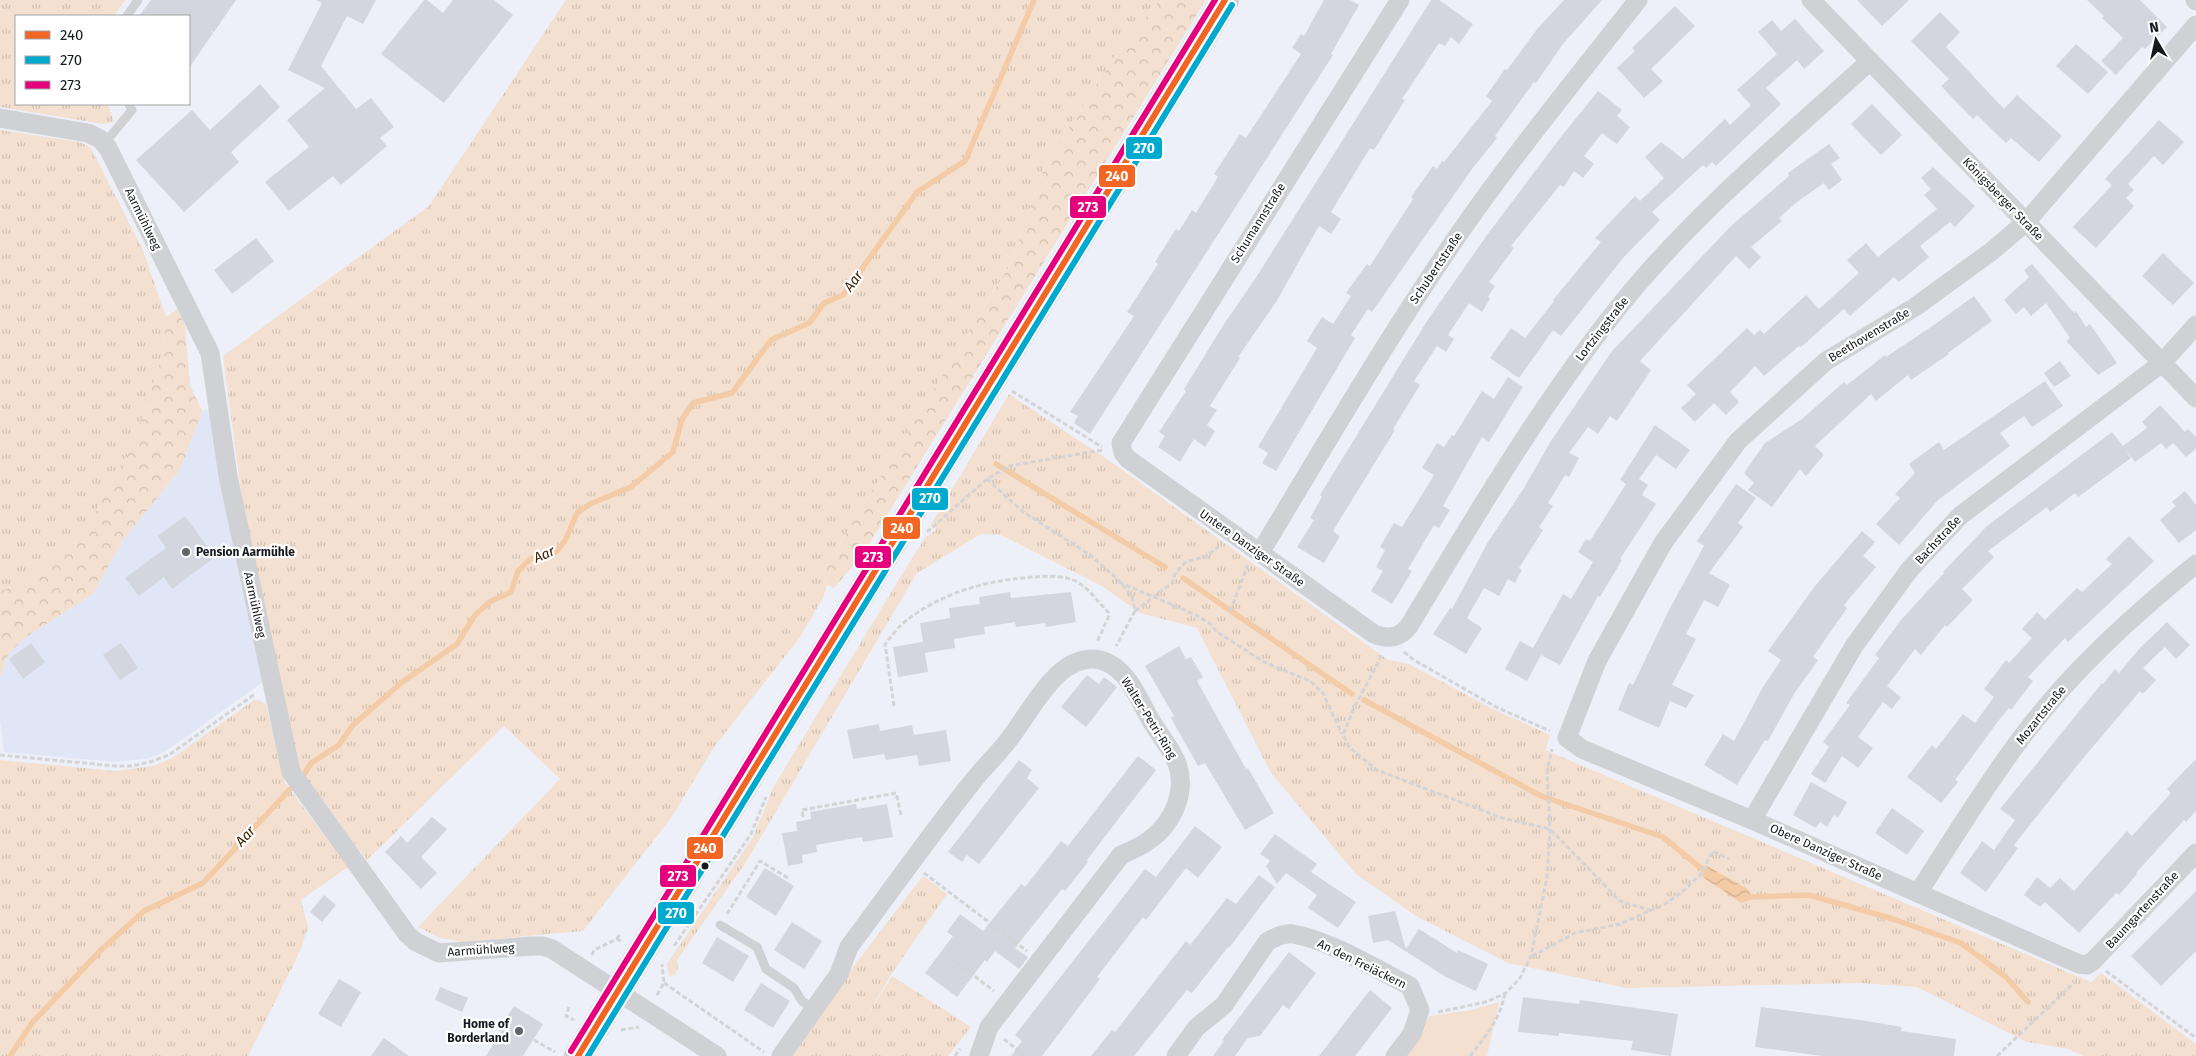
<svg xmlns="http://www.w3.org/2000/svg" width="2196" height="1056" font-family="'Fira Sans',sans-serif">
<style>
.built{fill:#e1e6f6}
.grass{fill:url(#grass-tufts)}
.forest{fill:url(#forest-crowns)}
.park{fill:#f4e0d0}
.water{fill:url(#water-waves)}
.lines{fill:none;stroke-linecap:round;stroke-linejoin:round}
.stream{stroke:#f3cba6;stroke-width:5.5}
.building{fill:#d3d6df}
.path{stroke:#d4d4d7;stroke-width:3;stroke-dasharray:5 2.5;stroke-linecap:butt}
.lane{stroke:#d0d1d4;stroke-width:9}
.street{stroke:#d0d1d4;stroke-width:19}
.primary{stroke:#cecfd9;stroke-width:28}
.bus-1-casing{stroke:#fff;stroke-width:10}
.bus-2-casing{stroke:#fff;stroke-width:10}
.bus-3-casing{stroke:#fff;stroke-width:10}
.bus-1{stroke:#f26522;stroke-width:6}
.bus-2{stroke:#00a9ce;stroke-width:6}
.bus-3{stroke:#e5007d;stroke-width:6}
.poi-dot{fill:#62646c;stroke:#fff;stroke-width:2}
.bus-dot{fill:#171920;stroke:#fff;stroke-width:2}
.labels{text-anchor:middle;stroke-width:4.5;stroke-linejoin:round;paint-order:stroke}
.street-label{font-size:12px;fill:#171920;stroke:#fff}
.poi-label{font-size:12px;font-weight:bold;fill:#171920;stroke:#fff;text-anchor:start}
.water-label{font-size:14px;font-style:italic;fill:#3f2303;stroke:#fff}
.line-badge{stroke:#fff;stroke-width:2}
.badge-label{font-size:14px;text-anchor:middle;font-weight:bold;fill:#fff}
</style>
<defs>
<pattern id="grass-tufts" width="24" height="20" patternUnits="userSpaceOnUse" patternTransform="scale(1.25)"><rect width="24" height="20" fill="#f4e0d0"/><path d="M3 7l-1-3M5 7V3M7 7l1-3M15 17l-1-3M17 17v-4M19 17l1-3" fill="none" stroke="#d0c0b2"/></pattern>
<pattern id="forest-crowns" width="20" height="18" patternUnits="userSpaceOnUse" patternTransform="scale(1.25)"><rect width="20" height="18" fill="#f4e0d0"/><path d="M2 6a3 3 0 1 1 6 0M12 15a3 3 0 1 1 6 0" fill="none" stroke="#d0c0b2"/></pattern>
<pattern id="water-waves" width="16" height="10" patternUnits="userSpaceOnUse" patternTransform="scale(1.25)"><rect width="16" height="10" fill="#f3cba6"/><path d="M0 5q4-4 8 0t8 0" fill="none" stroke="#d0ae8f"/></pattern>
</defs>
<rect width="100%" height="100%" fill="#edf0f8"/>
<path class="built" d="M210,409L263,682L166,751L149,758L116,762L4,752L0,720V678L8,654L26,637L93,594L123,540L180,470L202,411Z"/>
<g class="grass">
<path d="M0,0H125L114,16H16V104H108L114,122L104,124L0,107Z"/>
<path d="M566,0H1160L1114,57L1044,167L1010,265L823,571L827,585L823,598L800,637L714,747L671,818L583,931L462,942L440,938L418,927L560,779L504,726L367,860L297,768L242,498L223,356L429,206Z"/>
<path d="M0,130L80,142L91,148L143,250L166,317L162,357L133,445L84,533L29,582L0,591Z"/>
<path d="M1009,394L1107,459L1388,660L1409,664L1495,710L1550,735L1545,750L2091,982L2101,973L2196,1044V1056H2084L2068,1049L2027,1042L1917,987L1860,983L1627,988L1508,963L1416,916L1356,874L1271,773L1197,628L1140,613L1102,586L1001,535L981,534L917,573L746,862L677,960L678,968L675,974L669,977L667,964L753,837L774,786L912,558L925,538L937,529L930,526Z"/>
<path d="M254,700L261,701L266,705L285,783L348,867L301,900L308,927L301,949L248,1056H0V760L115,771L153,766L172,758Z"/>
<path d="M922,877H925L947,894L892,973L864,1021L892,976L971,1027L948,1056H785Z"/>
</g>
<g class="forest">
<path d="M1160,0H1206L863,554L834,588L827,585L823,571L1010,265L1044,167L1114,57Z"/>
<path d="M177,309L185,325L190,385L202,411L180,470L123,540L93,594L26,637L8,654L0,678V591L29,582L84,533L133,445L162,357L166,317Z"/>
</g>
<path class="park" d="M1499,1002L1487,1056H1403L1430,1016L1472,1010Z"/>
<path class="water" d="M1707,866L1748,889L1752,897L1750,900L1741,903L1701,876Z"/>
<g class="lines">
<g class="stream">
<path d="M996,464L1165,567"/>
<path d="M1183,578L1352,694"/>
<path d="M1364,700L1541,796L1663,837L1702,869"/>
<path d="M1752,897L1809,895L1893,919L1961,943L2006,977L2028,1002"/>
<path d="M10,1056L32,1023L101,950L144,911L203,883L305,773L311,763L339,745L352,726L401,683L457,644L475,615L491,601L511,592L518,571L530,559L556,552L565,541L577,513L590,504L631,487L673,452L682,419L693,403L732,393L771,340L809,323L824,303L843,295L917,192L965,161L1034,0"/>
</g>
</g>
<g class="building">
<path d="M151,0H236L214,32L210,30L213,33L189,68V16H139Z"/>
<path d="M316,0H376L363,24L347,16L321,66L356,109L371,98L394,127L380,138L387,146L341,185L333,176L289,211L265,182L309,147L287,120L325,88L288,70L322,3Z"/>
<path d="M424,0H427L443,13L453,0H494L513,15L444,103L381,54Z"/>
<path d="M1324,0H1350L1359,5L1331,54L1333,55L1090,434L1074,423L1078,416L1070,412L1134,316L1127,312L1158,264L1155,262L1176,229L1179,231L1192,210L1196,213L1218,177L1214,174L1240,134L1246,138L1301,54L1292,48L1301,34L1304,36Z"/>
<path d="M1431,0H1439L1473,24L1459,44L1451,37L1445,46L1439,43L1402,99L1405,100L1379,142L1374,150L1370,148L1331,212L1341,219L1331,234L1319,226L1276,302L1238,357L1240,358L1210,406L1217,410L1207,425L1215,431L1205,447L1194,439L1180,462L1158,447L1165,436L1159,432L1186,391L1184,389L1224,324L1255,279Z"/>
<path d="M1564,0H1602L1563,44L1536,83L1534,82L1495,136L1497,138L1472,169L1372,312L1368,309L1351,335L1355,338L1276,471L1262,463L1268,453L1258,447L1317,348L1307,341L1322,317L1333,324L1351,296L1346,293L1367,264L1370,266L1413,199L1411,197L1433,166L1437,169L1442,161L1444,162L1492,101L1486,96L1505,69L1507,70L1538,28Z"/>
<path d="M1857,0H1909L1882,26Z"/>
<path d="M2087,0H2140L2167,27L2145,49L2142,47L2116,75L2101,61L2123,38L2102,18L2104,16Z"/>
<path d="M1675,6L1695,26L1651,69L1663,81L1644,98L1617,68L1635,51L1632,48Z"/>
<path d="M1940,12L1960,32L1946,47L2004,109L2017,95L2062,136L2039,162L2011,138L2006,143L1977,115L1973,119L1941,86L1949,79L1911,41Z"/>
<path d="M1795,19L1824,51L1804,69L1797,60L1766,88L1781,104L1716,166L1712,162L1706,168L1703,165L1652,212L1660,220L1623,258L1561,336L1553,330L1519,378L1490,358L1511,328L1525,338L1554,301L1553,300L1601,242L1595,238L1635,196L1640,201L1664,178L1645,157L1661,142L1683,159L1725,119L1730,125L1751,105L1737,90L1777,54L1758,32L1772,20L1781,31Z"/>
<path d="M2076,44L2108,72L2088,94L2056,66Z"/>
<path d="M260,84L280,107L231,152L239,162L184,212L136,160L192,110L210,130Z"/>
<path d="M1598,91L1622,110L1617,116L1630,127L1617,144L1602,133L1584,156L1594,164L1583,178L1574,171L1564,187L1560,185L1511,246L1514,248L1489,282L1495,286L1488,297L1490,299L1482,312L1469,303L1448,335L1454,339L1446,352L1437,346L1414,381L1420,385L1393,429L1395,430L1333,531L1340,536L1324,563L1297,547L1314,520L1310,518L1322,497L1320,495L1427,321L1487,235L1560,138Z"/>
<path d="M1872,104L1902,135L1881,155L1851,124Z"/>
<path d="M2159,120L2184,142L2163,165L2154,156L2128,184L2134,190L2126,198L2134,206L2096,248L2073,227L2112,185L2105,179Z"/>
<path d="M1829,144L1840,158L1831,164L1842,180L1829,190L1824,183L1797,202L1779,218L1782,221L1751,247L1761,257L1749,269L1736,256L1640,361L1651,370L1617,421L1610,416L1598,434L1588,427L1569,453L1579,458L1569,477L1565,475L1548,503L1553,506L1539,527L1543,530L1519,568L1522,570L1515,583L1508,579L1499,596L1484,588L1467,618L1482,628L1466,654L1433,634L1450,608L1452,609L1488,542L1524,488L1551,441L1612,351L1731,226L1789,176L1788,173Z"/>
<path d="M1933,167L1975,206L1955,227L1950,222L1920,246L1929,257L1899,282L1894,277L1850,316L1844,309L1801,347L1799,346L1764,376L1755,366L1730,392L1739,402L1726,415L1714,403L1695,422L1681,408L1696,394L1687,385L1747,328L1754,335L1760,330L1764,334L1806,295L1819,309L1859,273L1847,260L1866,243L1878,257L1937,209L1924,195L1931,189L1921,178Z"/>
<path d="M256,238L274,261L232,294L214,270Z"/>
<path d="M2163,253L2194,283L2173,305L2142,276Z"/>
<path d="M2032,264L2074,313L2076,311L2086,327L2090,324L2117,363L2098,375L2066,341L2070,338L2046,303L2031,316L2024,307L2016,314L2004,300L2029,277L2024,270Z"/>
<path d="M1974,296L1992,321L1948,353L1949,354L1911,380L1908,375L1876,401L1871,394L1815,446L1824,455L1806,476L1800,469L1772,507L1748,490L1754,483L1744,473L1765,443L1802,419L1844,382L1847,385L1885,355L1886,357L1931,327Z"/>
<path d="M2060,361L2071,376L2054,387L2044,373Z"/>
<path d="M1508,377L1523,387L1489,442L1482,437L1443,506L1450,510L1439,528L1434,525L1408,569L1412,571L1392,604L1371,591L1383,571L1376,567L1385,550L1380,547L1394,523L1402,527L1434,475L1422,468L1437,443L1444,447L1452,435L1454,436L1482,391L1494,399Z"/>
<path d="M2045,381L2063,406L2032,427L2024,416L2000,433L2010,446L1938,500L1899,545L1876,524L1900,498L1895,494L1915,473L1909,464L1939,442L1944,450Z"/>
<path d="M2160,405L2185,432L2188,429L2196,437V449L2186,457L2173,443L2166,449L2161,443L2135,462L2125,449L2131,458L2078,497L2075,493L2050,512L2047,507L1988,551L1994,557L1962,589L1973,600L1947,627L1945,625L1921,655L1915,649L1887,686L1901,697L1892,709L1883,702L1858,737L1873,748L1858,768L1842,756L1825,783L1811,774L1829,747L1823,742L1850,705L1846,703L1879,658L1875,655L1901,620L1944,573L1943,572L1987,526L2112,432L2123,446L2147,428L2142,422Z"/>
<path d="M1655,425L1690,450L1676,469L1656,455L1639,479L1648,485L1642,495L1656,504L1620,559L1622,560L1600,597L1598,596L1560,665L1541,655L1527,681L1505,669L1520,641L1533,648L1563,594L1571,599L1593,562L1578,552L1586,539L1590,541L1626,484L1620,480Z"/>
<path d="M1736,484L1756,498L1738,523L1743,527L1709,573L1730,585L1718,607L1704,600L1686,634L1696,639L1672,685L1694,695L1686,708L1670,701L1659,728L1618,710L1629,683L1633,685L1669,610L1704,546L1697,541Z"/>
<path d="M2185,491L2196,505V530L2179,543L2160,520L2176,506L2172,502Z"/>
<path d="M185,516L215,557L172,589L164,577L139,596L125,578L166,548L158,536Z"/>
<path d="M1862,531L1875,542L1863,556L1876,567L1844,605L1847,608L1813,657L1818,660L1794,694L1768,741L1765,740L1737,785L1704,765L1723,734L1734,741L1763,687L1781,660L1768,651L1815,586Z"/>
<path d="M2129,536L2154,561L2068,642L2065,638L2028,677L2033,681L2011,710L2009,708L1999,720L1955,780L1958,782L1941,803L1907,777L1932,745L1936,749L1963,714L1975,723L1994,697L1984,689L2006,660L2009,663L2032,638L2022,629L2037,612L2045,620L2077,588L2082,592L2112,564L2106,559Z"/>
<path d="M1010,592L1011,598L1071,592L1076,622L1046,627L1045,623L1016,627L1015,622L984,627L985,634L954,639L955,648L925,653L928,672L898,677L893,647L923,642L920,623L950,618L949,608L980,604L979,597Z"/>
<path d="M2167,622L2190,645L2176,659L2165,647L2143,668L2156,680L2143,694L2140,691L2080,762L2014,845L2018,848L1986,892L1960,873L1982,841L1994,850L2015,820L2000,809L2102,683L2103,684L2115,669L2119,673L2139,649Z"/>
<path d="M31,643L45,662L23,679L9,659Z"/>
<path d="M121,643L138,668L120,680L103,655Z"/>
<path d="M1179,646L1186,659L1191,657L1203,677L1197,681L1246,769L1248,768L1274,813L1245,830L1205,763L1198,766L1171,718L1174,716L1145,666Z"/>
<path d="M1087,675L1099,684L1104,677L1117,687L1086,727L1061,707Z"/>
<path d="M879,724L880,731L912,725L914,735L946,730L951,761L919,766L917,755L886,760L884,754L853,759L847,730Z"/>
<path d="M1138,756L1156,770L1087,860L1088,862L1065,891L1062,889L1015,948L1028,957L1019,969L995,951L987,962L985,960L957,997L925,973L953,936L947,932L960,914L983,931L1021,884L1025,887L1061,841L1068,846Z"/>
<path d="M2196,759V811L2186,822L2184,820L2136,873L2137,874L2119,895L2116,893L2079,933L2045,902L2040,907L2024,895L2037,877L2050,888L2060,878L2074,891L2127,831L2132,836L2171,793L2167,789Z"/>
<path d="M1019,760L1032,770L1027,778L1039,788L979,864L967,855L962,862L948,852Z"/>
<path d="M1811,782L1847,802L1838,818L1834,815L1827,827L1820,822L1816,828L1793,815Z"/>
<path d="M856,804L857,809L887,804L893,837L863,842L862,837L816,845L817,852L802,855L803,863L788,866L782,833L797,831L796,822L811,819L810,812Z"/>
<path d="M1892,808L1924,831L1907,855L1875,833Z"/>
<path d="M432,817L447,829L421,857L437,873L421,889L385,852L401,836L407,843Z"/>
<path d="M1195,826L1222,847L1198,878L1186,868L1146,920L1143,917L1097,977L1100,979L1042,1056H1011L1022,1041L1015,1035L1145,869L1156,877Z"/>
<path d="M1275,834L1317,864L1311,872L1356,902L1338,928L1308,908L1317,895L1286,873L1277,884L1266,866L1270,861L1260,854Z"/>
<path d="M765,868L794,886L776,916L746,897Z"/>
<path d="M1259,875L1275,887L1229,948L1228,947L1192,993L1187,990L1134,1056H1091L1112,1030L1115,1032L1186,941L1190,945L1227,898L1236,904Z"/>
<path d="M2196,891V951L2161,986L2131,956Z"/>
<path d="M324,895L336,905L322,922L310,912Z"/>
<path d="M1395,911L1406,949L1419,929L1457,953L1458,950L1488,964L1476,991L1446,977L1388,940L1373,943L1368,916Z"/>
<path d="M792,922L822,941L804,969L774,950Z"/>
<path d="M717,937L749,956L733,982L702,963Z"/>
<path d="M1289,952L1316,973L1289,1009L1283,1005L1260,1036L1248,1038L1235,1056H1213L1224,1041L1222,1040Z"/>
<path d="M339,979L361,992L341,1027L318,1014Z"/>
<path d="M761,983L790,1001L773,1028L744,1010Z"/>
<path d="M440,987L468,998L462,1012L435,1000Z"/>
<path d="M1370,990L1392,1008L1355,1056H1319Z"/>
<path d="M1523,997L1579,1004L1580,1000L1678,1014L1671,1056L1631,1050L1633,1041L1559,1033V1036L1518,1032Z"/>
<path d="M514,1006L543,1024L523,1056H486L501,1032L498,1030Z"/>
<path d="M1761,1007L1860,1020L1902,1027L1901,1031L1956,1039L1954,1056H1822L1755,1047Z"/>
<path d="M384,1038L409,1056H371Z"/>
</g>
<g class="lines">
<g class="path">
<path d="M1012,391L1102,447"/>
<path d="M987,479L1022,511L1090,555L1114,576L1132,596L1135,611L1116,646"/>
<path d="M927,532L987,479L1009,466L1103,450"/>
<path d="M1119,582L1196,615L1209,623L1217,632L1264,662L1310,681L1323,693L1342,734"/>
<path d="M1135,611L1172,583L1176,572L1186,562L1207,556L1219,546"/>
<path d="M1230,611L1248,565"/>
<path d="M1404,652L1414,660L1496,707L1550,731"/>
<path d="M1380,655V659L1354,708L1343,735L1349,747L1377,770L1502,818L1550,829L1620,901L1652,911"/>
<path d="M894,706L885,644C890,638 896,630 902,624C939,593 987,580 1034,577C1047,576 1067,575 1079,583C1090,590 1099,603 1109,613L1108,618L1097,642"/>
<path d="M0,755L115,766H132L150,762L169,755L255,694"/>
<path d="M803,817L802,810L896,793L901,815"/>
<path d="M924,873L1027,951"/>
<path d="M727,914L760,861L788,878"/>
<path d="M617,939L620,934"/>
<path d="M674,946L751,834L766,797"/>
<path d="M592,955L594,950L617,939L622,942"/>
<path d="M1532,956L1575,933L1620,924L1665,904L1681,893L1700,875L1713,851L1729,859"/>
<path d="M951,958L994,991"/>
<path d="M2106,971L2196,1038"/>
<path d="M664,983L764,1052"/>
<path d="M657,995L664,983L662,964"/>
<path d="M569,1007L566,1016L574,1020"/>
<path d="M1438,1012L1486,1002L1506,993L1520,978L1531,956L1547,878L1550,829L1547,771L1552,749"/>
<path d="M621,1030L639,1027"/>
<path d="M1004,1039L1025,1056"/>
<path d="M534,1040L555,1052"/>
<path d="M955,1056L960,1049"/>
<path d="M1470,1056C1486,1036 1500,1019 1505,993"/>
<path d="M1997,1056L2075,982"/>
</g>
<g class="lane">
<path d="M127,16L138,0"/>
<path d="M104,144L132,110L129,104"/>
<path d="M720,925L757,947L766,969L794,988L802,1001L813,1009"/>
</g>
<g class="street">
<path d="M1400,0L1121,443L1123,453L1128,459L1374,634C1388,640 1400,638 1409,626C1478,512 1545,396 1631,292C1702,207 1788,136 1870,61"/>
<path d="M1811,0L2196,398"/>
<path d="M2195,0L2196,1"/>
<path d="M2196,25L2026,222L1992,251L1915,307L1826,361L1738,441L1663,543L1597,661L1567,738L1582,749L1752,820L2079,964L2087,965L2093,961L2196,853"/>
<path d="M0,118L88,133L100,139L108,148L210,353L228,476L291,772L407,934L416,942L439,953L532,946H543L552,949L717,1056"/>
<path d="M1260,553C1323,448 1385,342 1454,241C1511,158 1576,79 1638,0"/>
<path d="M1752,820L1854,646L1910,569L1961,515L2162,363L2196,325"/>
<path d="M1918,893C1951,842 1983,789 2019,741C2069,673 2131,617 2196,564"/>
<path d="M781,1056L839,974L849,947C890,892 930,835 973,781C985,766 999,753 1010,738C1026,717 1045,682 1067,667C1078,660 1093,656 1106,662C1128,671 1138,698 1149,717C1157,732 1168,744 1175,759C1189,789 1174,823 1148,841C1140,847 1130,851 1121,855L989,1027L979,1056"/>
<path d="M1176,1056L1196,1028L1224,1005L1267,942C1275,937 1283,933 1293,934C1329,940 1376,969 1410,986L1420,1010L1412,1034L1395,1056"/>
</g>
<path class="primary" d="M578,1056L1225,0"/>
<g class="bus-1-casing">
<path id="bus-1" d="M578,1056L1225,0"/>
</g>
<g class="bus-2-casing">
<path id="bus-2" d="M588,1056L1232,5"/>
</g>
<g class="bus-3-casing">
<path id="bus-3" d="M571,1051L1215,0"/>
</g>
<use href="#bus-1" class="bus-1"/>
<use href="#bus-2" class="bus-2"/>
<use href="#bus-3" class="bus-3"/>
</g>
<g class="poi-dot">
<circle cx="186" cy="552" r="5"/>
<circle cx="519" cy="1031" r="5"/>
</g>
<circle class="bus-dot" cx="705" cy="866" r="4.5"/>
<g class="labels">
<g class="street-label">
<text transform="translate(2003 199) rotate(46)" y="4">Königsberger Straße</text>
<text transform="translate(143 219) rotate(64)" y="4">Aarmühlweg</text>
<text transform="translate(1258 223) rotate(-58)" y="4">Schumannstraße</text>
<text transform="translate(1436 268) rotate(-56)" y="4">Schubertstraße</text>
<text transform="translate(1602 329) rotate(-52)" y="4">Lortzingstraße</text>
<text transform="translate(1869 335) rotate(-31)" y="4">Beethovenstraße</text>
<text transform="translate(1938 540) rotate(-47)" y="4">Bachstraße</text>
<text transform="translate(1252 548) rotate(35)" y="4">Untere Danziger Straße</text>
<text transform="translate(255 605) rotate(78)" y="4">Aarmühlweg</text>
<text transform="translate(2041 715) rotate(-51)" y="4">Mozartstraße</text>
<text transform="translate(1149 718) rotate(58)" y="4">Walter-Petri-Ring</text>
<text transform="translate(1826 852) rotate(24)" y="4">Obere Danziger Straße</text>
<text transform="translate(2142 910) rotate(-47)" y="4">Baumgartenstraße</text>
<text transform="translate(481 950) rotate(-4)" y="4">Aarmühlweg</text>
<text transform="translate(1362 964) rotate(26)" y="4">An den Freiäckern</text>
</g>
<g class="poi-label">
<text x="196" y="556">Pension Aarmühle</text>
<text x="509" y="1028" text-anchor="end">Home of<tspan x="509" dy="14">Borderland</tspan></text>
</g>
<g class="water-label">
<text transform="translate(853 281) rotate(-54)" y="5">Aar</text>
<text transform="translate(544 554) rotate(-23)" y="5">Aar</text>
<text transform="translate(245 836) rotate(-48)" y="5">Aar</text>
</g>
</g>
<g class="line-badge">
<rect x="1125" y="136" width="38" height="24" rx="5" fill="#00a9ce"/>
<rect x="1098" y="164" width="38" height="24" rx="5" fill="#f26522"/>
<rect x="1069" y="195" width="38" height="24" rx="5" fill="#e5007d"/>
<rect x="911" y="487" width="38" height="24" rx="5" fill="#00a9ce"/>
<rect x="882" y="516" width="39" height="24" rx="5" fill="#f26522"/>
<rect x="854" y="545" width="38" height="24" rx="5" fill="#e5007d"/>
<rect x="686" y="836" width="38" height="24" rx="5" fill="#f26522"/>
<rect x="659" y="864" width="38" height="24" rx="5" fill="#e5007d"/>
<rect x="657" y="901" width="38" height="24" rx="5" fill="#00a9ce"/>
</g>
<g class="badge-label">
<text x="1144" y="153">270</text>
<text x="1117" y="181">240</text>
<text x="1088" y="212">273</text>
<text x="930" y="503">270</text>
<text x="902" y="533">240</text>
<text x="873" y="562">273</text>
<text x="705" y="853">240</text>
<text x="678" y="881">273</text>
<text x="676" y="918">270</text>
</g>
<rect x="15" y="15" width="175" height="90" fill="#ffffff" stroke="#a2a3a6"/>
<rect x="25" y="31" width="25" height="8" fill="#f26522" stroke="#a2a3a6"/>
<text x="60" y="40" font-size="15" fill="#171920">240</text>
<rect x="25" y="56" width="25" height="8" fill="#00a9ce" stroke="#a2a3a6"/>
<text x="60" y="65" font-size="15" fill="#171920">270</text>
<rect x="25" y="81" width="25" height="8" fill="#e5007d" stroke="#a2a3a6"/>
<text x="60" y="90" font-size="15" fill="#171920">273</text>
<g transform="translate(2156 40) rotate(351)" stroke="#ffffff" stroke-width="4" paint-order="stroke">
<path d="M0-4L9 19L0 12L-9 19Z" fill="#171920"/>
<text y="-8" font-size="14" font-weight="bold" text-anchor="middle" fill="#171920">N</text>
</g>
</svg>
